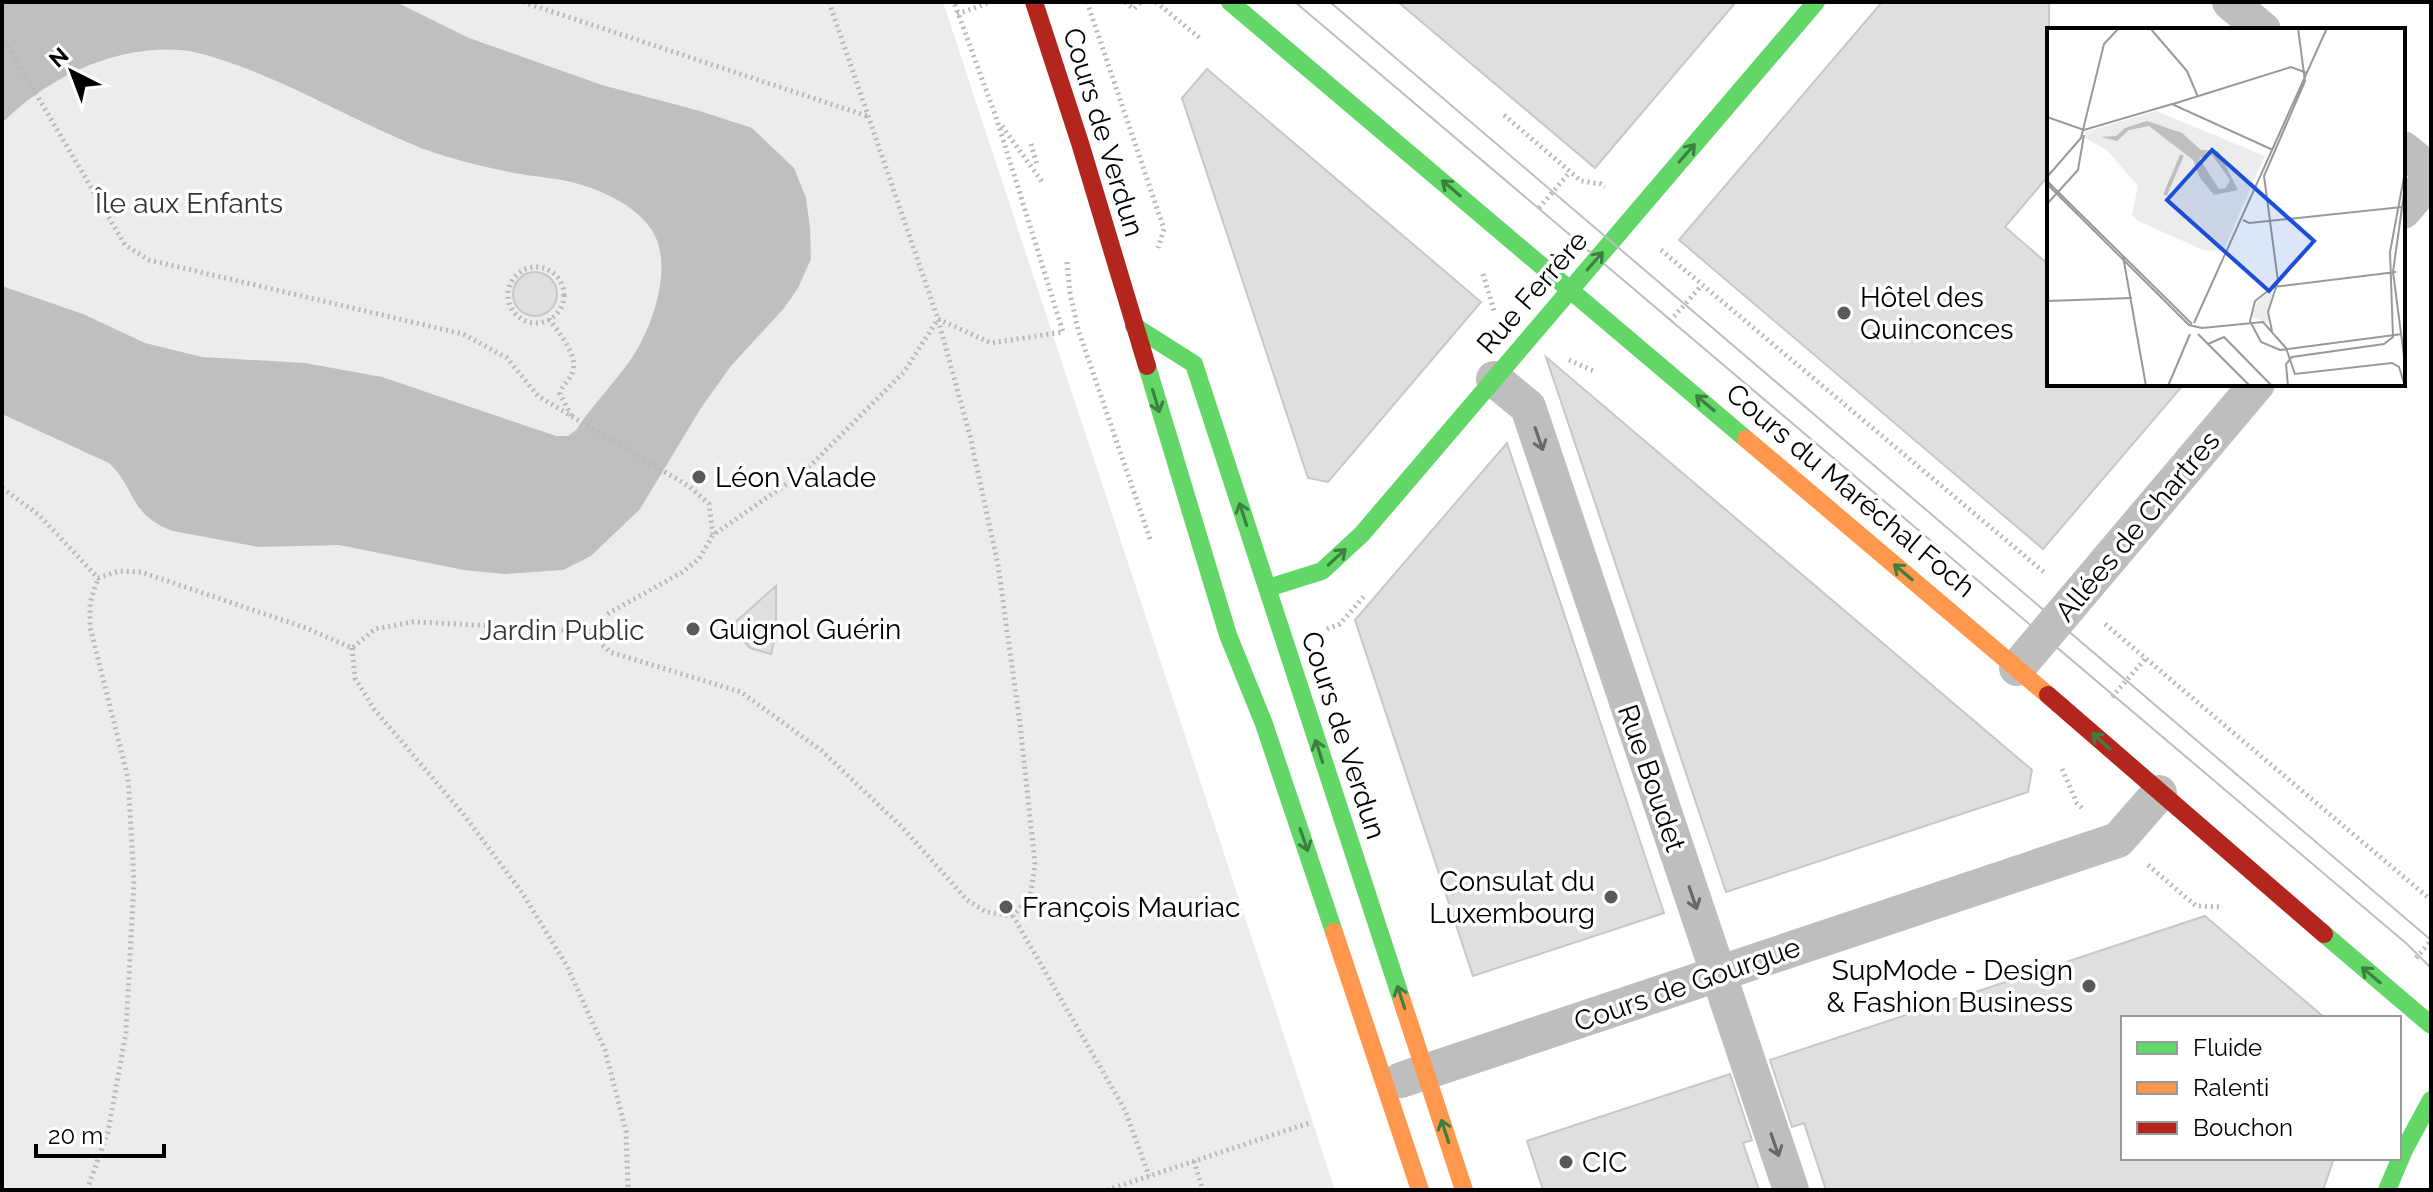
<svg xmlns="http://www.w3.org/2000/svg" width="2433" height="1192" font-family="Raleway,sans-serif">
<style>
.green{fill:#ececec}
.water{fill:#bfbfbf}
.building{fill:#dfdfdf;stroke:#c7c7c7;stroke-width:2}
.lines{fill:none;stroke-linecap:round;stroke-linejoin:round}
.path{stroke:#b9b9b9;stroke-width:5;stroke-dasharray:2 4;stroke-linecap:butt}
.street{stroke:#bebebe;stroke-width:36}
.fast{stroke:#63d668;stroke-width:18}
.slow{stroke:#ff974d;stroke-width:18}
.jam{stroke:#b3261e;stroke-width:18}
.tram{stroke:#bebebe;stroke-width:2}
.oneway{stroke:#3b803e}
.oneway2{stroke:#686868}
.poi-dot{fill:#595959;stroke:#fff;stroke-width:3}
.labels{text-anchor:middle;stroke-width:7;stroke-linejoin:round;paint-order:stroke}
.street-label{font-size:28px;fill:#000;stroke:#fff}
.park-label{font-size:28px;fill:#333;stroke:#fff}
.poi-label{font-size:28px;fill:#000;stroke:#fff;text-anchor:start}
.inset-river{fill:none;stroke:#bfbfbf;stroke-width:4}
.inset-road{fill:none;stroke:#999;stroke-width:2}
.view{fill:#1d4ed8;fill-opacity:0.15;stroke:#1d4ed8;stroke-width:4}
.inset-edge{fill:none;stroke:#000;stroke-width:4}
</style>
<rect width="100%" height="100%" fill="#fff"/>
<path class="green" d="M2,2H943L1335,1190H2Z"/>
<path class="water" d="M2,2H396L469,38L602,85L700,111L752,128L794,168L806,198L810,228L811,259L798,288L785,307L731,366L701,408L640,509L591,556L563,570L505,574L464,570L339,545L258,547L173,531C129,515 137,490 109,463L2,414V286L83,314L145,343L202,357L305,363L382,377L556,436H568L576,430C595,401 621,377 638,348C654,319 668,276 658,243C649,214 613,195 585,186C565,179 547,178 526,175C491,169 454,160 421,148C361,124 305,91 245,68C225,61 202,52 181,50C115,45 48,77 2,123Z"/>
<g class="building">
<path d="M1398,2H1736L1595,168Z"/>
<path d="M1882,2H2049V175L2005,227L2049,265V384H2184L2043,549L1679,240Z"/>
<path d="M1207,69L1481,302L1328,482L1308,478L1182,98Z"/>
<circle cx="535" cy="294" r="22"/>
<path d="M1546,357L2032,770L2028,792L1726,892Z"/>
<path d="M1507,443L1664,913L1473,976L1355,620Z"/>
<path d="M776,586V632L771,654L750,648L731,626Z"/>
<path d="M2205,916L2325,1018H2123V1158H2334L2323,1190H1826L1804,1123L1792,1127L1770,1060Z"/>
<path d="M1730,1074L1752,1140L1743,1143L1759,1190H1543L1527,1141Z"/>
</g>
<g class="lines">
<g class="path">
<path d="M523,2L867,116"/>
<path d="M829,2L938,319L970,436L998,565L1020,724L1035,864L1030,897L1013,916L1125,1110L1149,1176"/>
<path d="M1087,2L1164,229L1158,248"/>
<path d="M1125,2L1134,9L1141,2"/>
<path d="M1156,2L1202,40"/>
<path d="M957,14L991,2"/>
<path d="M2,36L125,245L149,260L463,334L507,358L538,396L690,487L709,504L713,535"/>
<path d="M1504,115L1581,181L1601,184L1605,187"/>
<path d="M1002,126L1043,183"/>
<path d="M1031,144L1037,165"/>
<path d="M1539,208L1570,172"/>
<path d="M1661,250L2045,573"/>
<path d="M1067,262L1070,293L1078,329L1150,539"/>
<circle cx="536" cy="295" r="28"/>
<path d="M1483,274L1495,314"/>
<path d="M549,319C559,333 577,353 573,371C570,381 562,384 560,394L572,417"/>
<path d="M1670,321L1702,285"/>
<path d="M1569,360L1596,372"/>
<path d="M2,488L39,515L98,578L119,571L141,572L306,628L352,648L375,629L412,622L542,628L589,633L609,613L681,573L699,559L713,535L804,472L904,372L938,319L991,343L1063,332L997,120L954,2"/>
<path d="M2105,624L2431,900"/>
<path d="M1327,629L1340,624L1366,594"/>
<path d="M589,633L610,652L741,692L822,751L903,828L967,900L986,912L1013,916"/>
<path d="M352,648L355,678L374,709L464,815L523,894L567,966L605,1050L626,1131L628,1190"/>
<path d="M2112,697L2146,658"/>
<path d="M2062,769L2077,803L2083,809"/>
<path d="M2148,865L2196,906L2223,907"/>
<path d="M2416,958L2431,941"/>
<path d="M1194,1161L1203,1190"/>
<path d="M87,1190L108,1132L126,1032L134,881L128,778L90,627V603L98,578"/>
<path d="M1107,1190L1312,1122"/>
</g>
<g class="street">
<path d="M2230,2L2263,30"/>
<path d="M2403,149L2431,172"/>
<path d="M2403,211L2431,178"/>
<path d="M1494,379L1528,407L1791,1190"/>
<path d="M2017,668L2257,384"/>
<path d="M1401,1080L2118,840L2159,793"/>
</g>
<g class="fast">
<path d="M1230,2L1746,439"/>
<path d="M1134,326L1194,364L1402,1001"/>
<path d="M1147,366L1228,635L1264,724L1334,932"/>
<path d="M1268,588L1322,571L1362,534L1816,2"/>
<path d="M2324,934L2431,1025"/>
<path d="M2387,1190L2404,1150L2431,1100"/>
</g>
<g class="slow">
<path d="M1746,439L2048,695"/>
<path d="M1334,932L1420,1190"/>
<path d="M1402,1001L1464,1190"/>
</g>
<g class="jam">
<path d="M1034,2L1080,143L1147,366"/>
<path d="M2048,695L2324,934"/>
</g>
<g class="tram">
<path d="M1295,2L2407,944L2431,968"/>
<path d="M1330,2L2431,940"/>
</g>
</g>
<defs><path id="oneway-shaft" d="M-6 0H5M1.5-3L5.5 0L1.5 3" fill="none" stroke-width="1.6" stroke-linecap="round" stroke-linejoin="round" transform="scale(2)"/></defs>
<g class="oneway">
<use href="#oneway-shaft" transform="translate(1687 153) rotate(-49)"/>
<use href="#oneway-shaft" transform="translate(1451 188) rotate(-140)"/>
<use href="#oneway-shaft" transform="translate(1595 261) rotate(-49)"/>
<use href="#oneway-shaft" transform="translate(1156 401) rotate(73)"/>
<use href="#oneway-shaft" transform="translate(1705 403) rotate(-140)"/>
<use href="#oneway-shaft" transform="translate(1243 514) rotate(-108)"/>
<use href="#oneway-shaft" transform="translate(1337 557) rotate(-43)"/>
<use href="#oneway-shaft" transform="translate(1903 572) rotate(-140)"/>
<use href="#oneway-shaft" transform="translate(2101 741) rotate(-138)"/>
<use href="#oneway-shaft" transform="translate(1319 751) rotate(-108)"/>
<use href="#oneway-shaft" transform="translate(1304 840) rotate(71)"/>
<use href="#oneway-shaft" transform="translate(2371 975) rotate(-140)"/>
<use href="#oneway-shaft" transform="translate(1401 997) rotate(-108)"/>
<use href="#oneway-shaft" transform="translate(1445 1131) rotate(-108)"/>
</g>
<g class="oneway2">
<use href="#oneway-shaft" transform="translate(1539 439) rotate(71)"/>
<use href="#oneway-shaft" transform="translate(1693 898) rotate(71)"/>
<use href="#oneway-shaft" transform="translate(1775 1145) rotate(71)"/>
</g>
<g class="poi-dot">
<circle cx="1844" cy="313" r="8"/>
<circle cx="699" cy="477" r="8"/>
<circle cx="693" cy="629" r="8"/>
<circle cx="1611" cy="897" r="8"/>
<circle cx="1006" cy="907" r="8"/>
<circle cx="2089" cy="986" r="8"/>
<circle cx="1566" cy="1162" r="8"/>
</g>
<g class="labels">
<g class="street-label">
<text transform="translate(1104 132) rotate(73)" y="10">Cours de Verdun</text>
<text transform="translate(1532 292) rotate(-49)" y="10">Rue Ferrère</text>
<text transform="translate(1851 490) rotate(40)" y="10">Cours du Maréchal Foch</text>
<text transform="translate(2137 526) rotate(-50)" y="10">Allées de Chartres</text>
<text transform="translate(1344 735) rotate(72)" y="10">Cours de Verdun</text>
<text transform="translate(1652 778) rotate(71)" y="10">Rue Boudet</text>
<text transform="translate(1687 984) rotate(-19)" y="10">Cours de Gourgue</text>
</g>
<g class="park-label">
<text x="189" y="213">Île aux Enfants</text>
<text x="562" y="640">Jardin Public</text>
</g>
<g class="poi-label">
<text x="1860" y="307">Hôtel des<tspan x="1860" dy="32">Quinconces</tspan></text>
<text x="715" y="487">Léon Valade</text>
<text x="709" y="639">Guignol Guérin</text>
<text x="1595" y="891" text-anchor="end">Consulat du<tspan x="1595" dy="32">Luxembourg</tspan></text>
<text x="1022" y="917">François Mauriac</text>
<text x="2073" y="980" text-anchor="end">SupMode - Design<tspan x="2073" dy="32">&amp; Fashion Business</tspan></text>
<text x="1582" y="1172">CIC</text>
</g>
</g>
<g transform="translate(2047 28)">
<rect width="358" height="358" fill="#fff"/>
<path d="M109,83L218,128L176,223L156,222L91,193L85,187L91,158L60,122L38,110V104ZM225,262L221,295L205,289L210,274Z" fill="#ececec"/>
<path d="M100,93L135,105L154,122L171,123L191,162L167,167L153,150L146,132L102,98L82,102L70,113L54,109L69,108L78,100ZM165,127L183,152L179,160L172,161L152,130Z" fill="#bfbfbf" fill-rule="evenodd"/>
<path class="inset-river" d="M118,167L135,127"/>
<path class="inset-road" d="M103,0L140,43L151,69M126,76L244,39L260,45M0,89L37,102L125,76L226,122M0,149L34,110L57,16L72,0M0,153L145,296M0,156L142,297L155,300L216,294L239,320L248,346L345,335L352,339L358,358M358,158L346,244L358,336M0,176L31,142L37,107M196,192L202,195L355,179M76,228L99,358M349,244L226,259L208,273L203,293L214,314L233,322L355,306M0,273L85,270M147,295L280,0M225,303L221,284L231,253L217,148L258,53L251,0M151,306L203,358M161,316L177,309L225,358M121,358L143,306M241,358L239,336L245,329L337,316L346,309L343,224L358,144"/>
<path class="view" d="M165,122L267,213L222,263L120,172Z"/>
<rect width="358" height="358" class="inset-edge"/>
</g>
<rect width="2433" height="1192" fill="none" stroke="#000000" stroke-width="8"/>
<rect x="2121" y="1016" width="280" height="144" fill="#ffffff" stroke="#999999" stroke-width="2"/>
<rect x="2137" y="1042" width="40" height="12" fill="#63d668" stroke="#999999" stroke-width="2"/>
<text x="2193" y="1056" font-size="24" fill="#000000">Fluide</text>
<rect x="2137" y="1082" width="40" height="12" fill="#ff974d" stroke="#999999" stroke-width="2"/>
<text x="2193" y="1096" font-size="24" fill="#000000">Ralenti</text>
<rect x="2137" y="1122" width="40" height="12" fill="#b3261e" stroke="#999999" stroke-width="2"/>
<text x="2193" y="1136" font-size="24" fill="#000000">Bouchon</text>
<g transform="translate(72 72) rotate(318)" stroke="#ffffff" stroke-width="6" paint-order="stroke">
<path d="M0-6L14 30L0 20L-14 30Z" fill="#000000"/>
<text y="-12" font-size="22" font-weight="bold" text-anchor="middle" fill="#000000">N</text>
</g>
<path d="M36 1144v12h128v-12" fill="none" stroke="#000000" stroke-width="4"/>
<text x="48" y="1144" font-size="24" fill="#000000" stroke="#ffffff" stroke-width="6" paint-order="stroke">20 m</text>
</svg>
